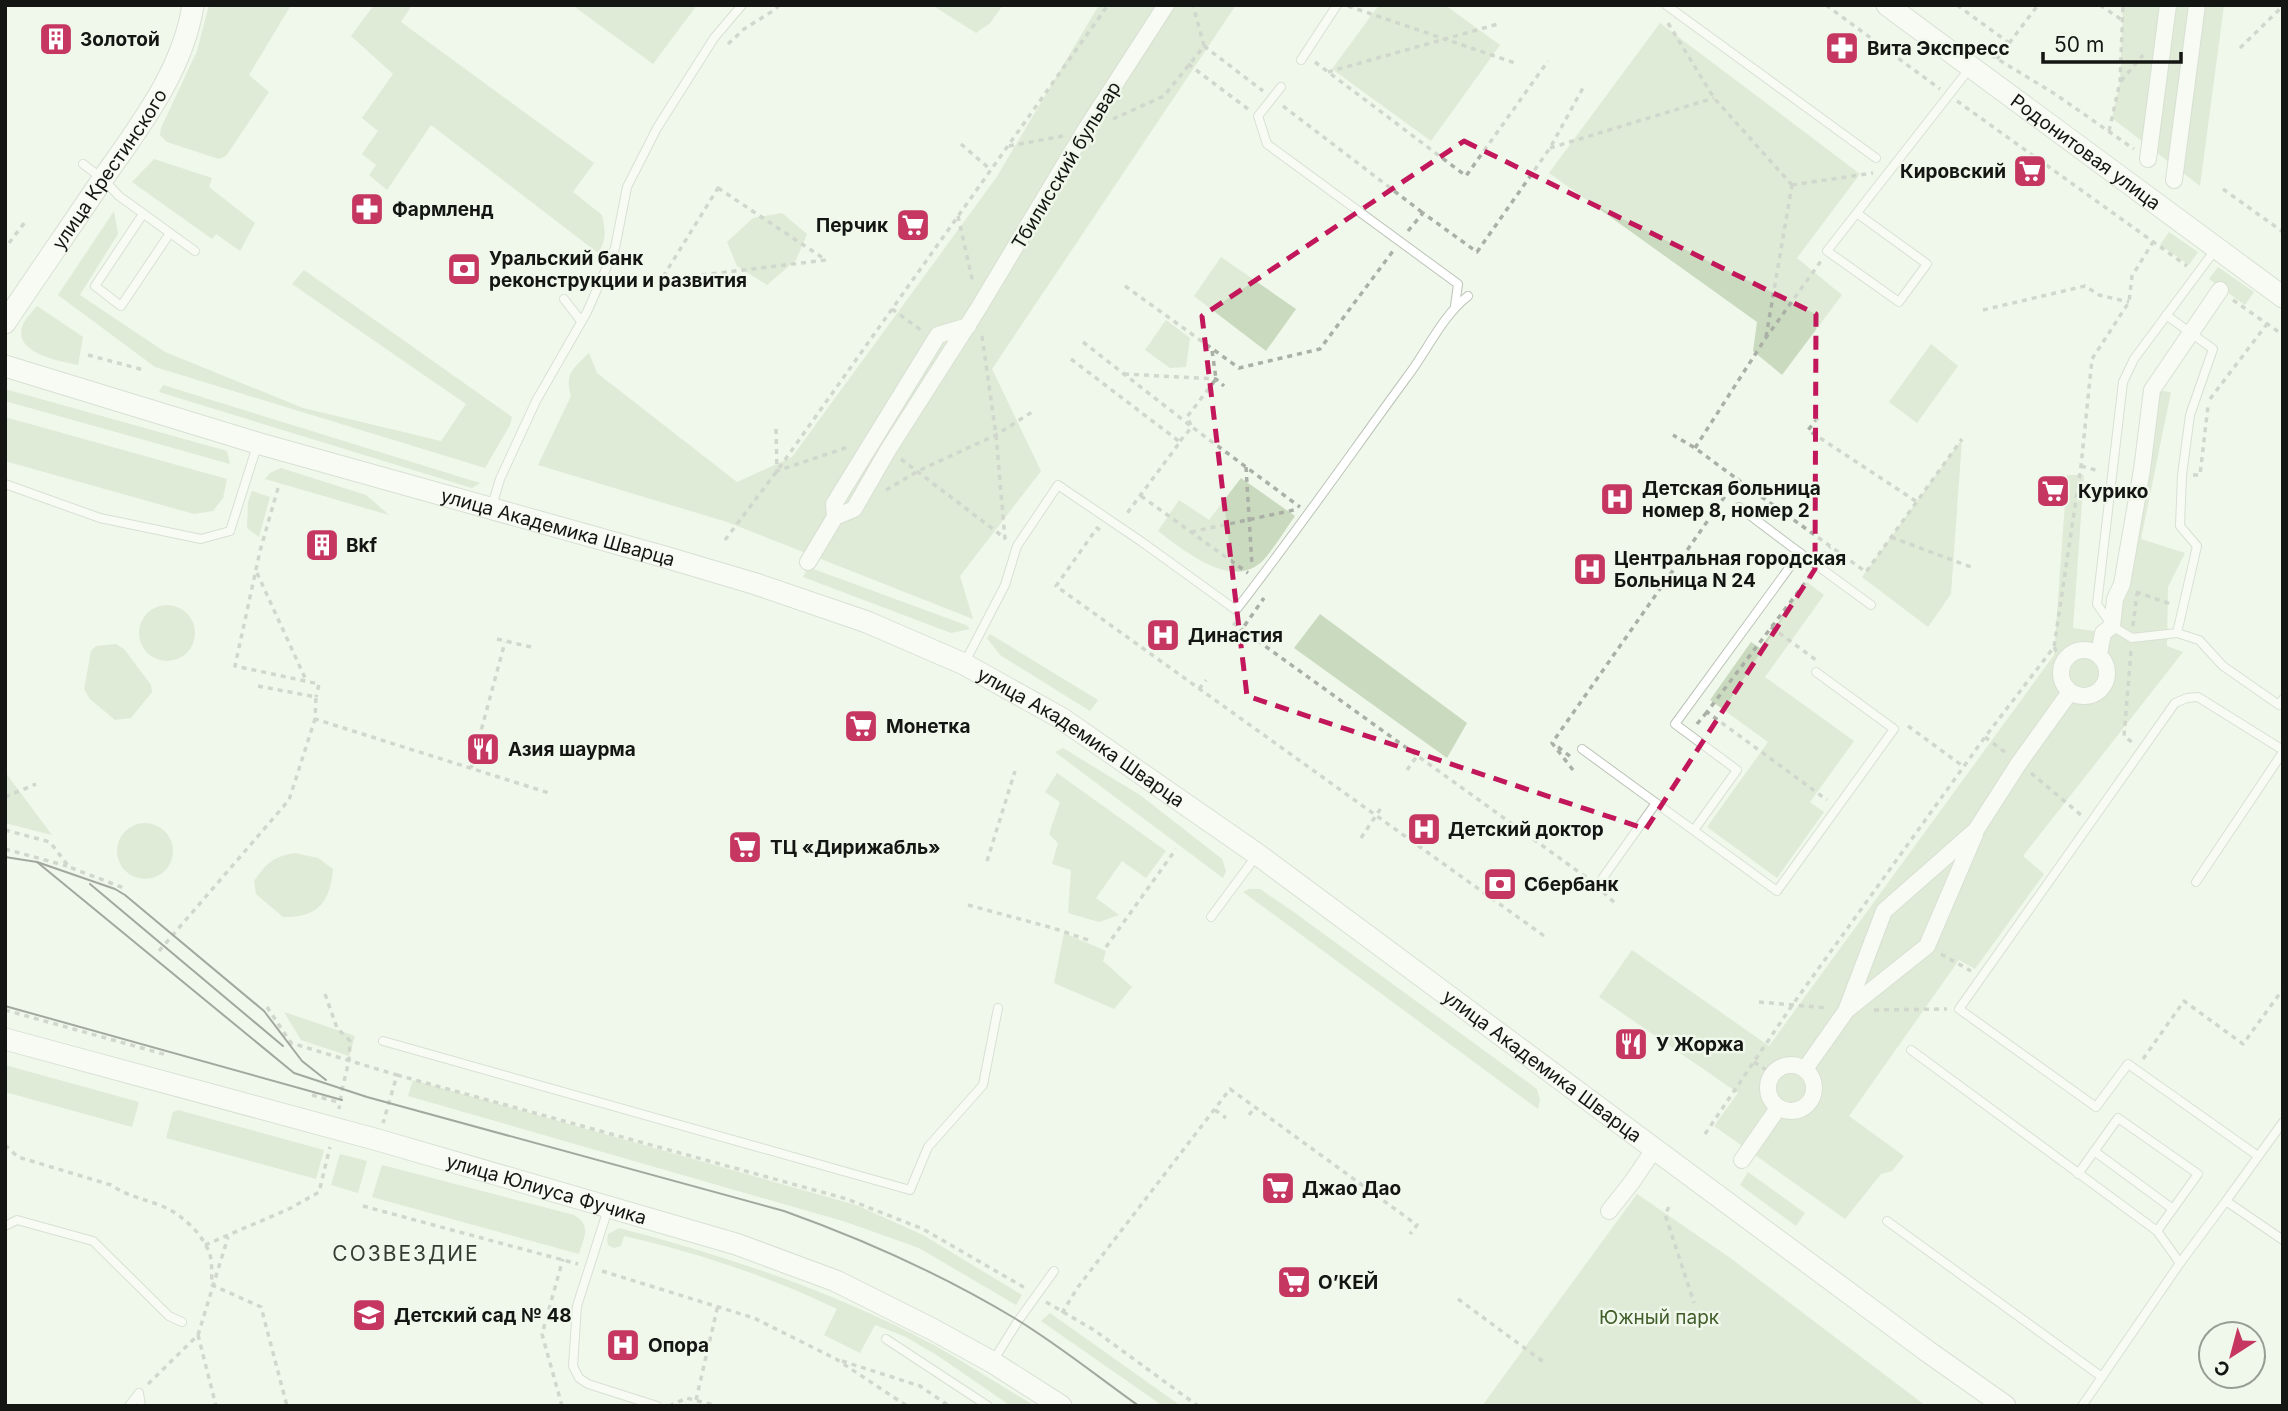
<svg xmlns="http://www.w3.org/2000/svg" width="2288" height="1411" font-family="Inter,sans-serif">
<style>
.green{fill:#cadabf}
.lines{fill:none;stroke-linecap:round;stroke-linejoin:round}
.lane-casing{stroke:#bbc3b7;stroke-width:10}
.street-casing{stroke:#bbc3b7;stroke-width:18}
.secondary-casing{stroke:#bbc3b7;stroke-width:23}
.path{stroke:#abb0a7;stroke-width:3.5;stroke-dasharray:5 5;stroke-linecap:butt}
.lane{stroke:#fff;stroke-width:8}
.street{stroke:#fff;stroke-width:16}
.secondary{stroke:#fff;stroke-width:21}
.tram{stroke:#434741;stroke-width:2}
.marked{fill:none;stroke:#c2185b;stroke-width:5;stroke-dasharray:14 9;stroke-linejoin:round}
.labels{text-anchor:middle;stroke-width:5;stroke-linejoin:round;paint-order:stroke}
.poi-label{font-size:19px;font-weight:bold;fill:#131612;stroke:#f0f7eb;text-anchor:start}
.street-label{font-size:19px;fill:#131612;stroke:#f0f7eb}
.park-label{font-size:19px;fill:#415d29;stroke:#f0f7eb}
.neighbourhood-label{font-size:21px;letter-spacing:2px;fill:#353b31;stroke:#f0f7eb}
</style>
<rect width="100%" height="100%" fill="#f0f7eb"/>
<g class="green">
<path d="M209,5H291L249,75L269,92L226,156L219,159L167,142L160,135L161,128L197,51Z"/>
<path d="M374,5H412L401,22L594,163L573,192L602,215C605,229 607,241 598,253L431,125L387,190L369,175L376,165L362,154L378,131L362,118L393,74L351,36Z"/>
<path d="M572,5H697L653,64Z"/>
<path d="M932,5H1003L990,23L976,33Z"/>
<path d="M1099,5H1236L992,369L1041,471L960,576L973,619L727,522L538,465L571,396C564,373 574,368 589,353L597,373L737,482L792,457L996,178Z"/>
<path d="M1379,5H1445L1500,45L1431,141L1332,69Z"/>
<path d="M2123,5H2224L2200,186L2112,118L2120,82Z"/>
<path d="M1660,23L1860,174L1797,258L1842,295L1782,375L1753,351L1757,322L1549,173Z"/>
<path d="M154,159L212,178L209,187L255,223L240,251L216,234L212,239L132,182Z"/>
<path d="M114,211L118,234L80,295L165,352L303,408L441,441L466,404L292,284L304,270L512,417L510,425L485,468L155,367L58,295Z"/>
<path d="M782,213L807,234L796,260L767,285L737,266L727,242L753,218Z"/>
<path d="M2169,232L2198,252L2189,265L2160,245Z"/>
<path d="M1221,257L1296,309L1266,351L1194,296Z"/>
<path d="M2218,267L2254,292L2245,305L2209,279Z"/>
<path d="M37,306L83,337L78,365C61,361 11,354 23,324C26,318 32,312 37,306Z"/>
<path d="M1166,320L1190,338L1186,367L1170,368L1145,350Z"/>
<path d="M1931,344L1958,366L1917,423L1889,402Z"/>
<path d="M163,385L480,483L472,488L159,392Z"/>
<path d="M5,389L227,451L230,464L5,401Z"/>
<path d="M2152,390L2171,392L2141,539L2185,553L2168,587L2167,646L2183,652L2023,856L2044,874L1975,969L1959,960L1849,1116L1904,1156L1892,1171L1881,1174L1845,1219L1714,1126L1738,1093L1599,997L1632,950L1769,1046L2054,655L2067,475H2084L2073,628L2114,634Z"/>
<path d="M5,417L227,479L223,498L213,511L194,514L5,461Z"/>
<path d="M1962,439L1951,594L1928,627L1862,577Z"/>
<path d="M281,468L366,495L389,515L265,479L270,473Z"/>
<path d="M1241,478L1295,516C1287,527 1268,558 1259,564C1228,588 1182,549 1158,531L1179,500L1209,520Z"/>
<path d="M252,491L270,497L259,537L247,528L248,502Z"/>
<path d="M808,567L966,625L970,629L951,633L803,577Z"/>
<path d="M1807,582L1824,595L1765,677L1854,741L1810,802L1824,812L1777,878L1707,827L1768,742L1710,700L1751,642L1760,648Z"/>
<circle cx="167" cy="633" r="28"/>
<path d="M1320,614L1467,723L1447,758L1294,648Z"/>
<path d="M990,634L1098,700L1090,711L1000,655L987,638Z"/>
<path d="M116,644L124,649L151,685L152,692L131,718L115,720L90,699L84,689L91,651L96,646Z"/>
<path d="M1063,748L1140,795L1222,859L1226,871L1223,878L1055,752Z"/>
<path d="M5,772L52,835L5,823Z"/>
<path d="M1057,773L1166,851L1146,878L1122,861L1096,898L1119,915L1099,922L1068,913L1071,870L1052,864L1058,843L1049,834L1060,802L1045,792Z"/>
<circle cx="145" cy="851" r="28"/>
<path d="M295,853L318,858L333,869C330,902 318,918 283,917L256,894L254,881C267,863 272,857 295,853Z"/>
<path d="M1249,889H1260L1295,913L1537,1089L1540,1100L1538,1109L1243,892Z"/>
<path d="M1064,933L1106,951L1103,961L1132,987L1114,1009L1054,983Z"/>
<path d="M284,1012L355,1036L349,1056L301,1040Z"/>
<path d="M5,1065L139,1102L132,1127L5,1092Z"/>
<path d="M413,1080L856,1205L923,1235L1022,1295L1016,1305L919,1248L846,1222L408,1096Z"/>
<path d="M178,1110L324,1150L316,1179L166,1138L173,1112Z"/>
<path d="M340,1154L367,1161L358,1193L331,1185Z"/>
<path d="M382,1165L574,1215C592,1226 584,1236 579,1254L372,1197Z"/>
<path d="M1748,1172L1805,1213L1796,1226L1740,1185Z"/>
<path d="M1637,1194L1729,1257L1926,1406H1482Z"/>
<path d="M619,1228C727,1256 835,1292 934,1345C968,1364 1001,1386 1035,1406H1011L938,1356L904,1336L875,1325L860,1353L824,1335L837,1309C768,1276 698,1253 624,1236L621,1246L614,1248L608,1245L607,1240L608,1234Z"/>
<path d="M1050,1313L1181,1406H1163L1041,1321Z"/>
</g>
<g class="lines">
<g class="lane-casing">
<g id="lane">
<path d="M1666,5L1876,158"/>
<path d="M1301,60L1337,5"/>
<path d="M1281,87L1258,116L1267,144L1458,284L1455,306"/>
<path d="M83,164L103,179L119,196L195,251"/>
<path d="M143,214L95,286L121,306L170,233"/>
<path d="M1858,214L1927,264L1899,302L1827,251L1970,68"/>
<path d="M2215,250L2134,359L2123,382L2097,604L2112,626L2132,638L2177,633L2199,640L2223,666L2279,705L2283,699"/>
<path d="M564,299L581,321"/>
<path d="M2166,315L2213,349L2190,415L2182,475L2180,526L2197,546L2177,633"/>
<path d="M5,484L100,518L201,539L230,531L257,446"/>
<path d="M492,506L500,479L536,401L587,312L615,248L627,187L657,128L714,38L742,5"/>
<path d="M1739,507L1800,553"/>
<path d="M964,664L1005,585L1017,546L1058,485L1142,542L1236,610C1295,534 1350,455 1407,377C1427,351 1442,316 1468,296"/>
<path d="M1582,749L1656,803"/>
<path d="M1694,830L1737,770L1675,724L1800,553L1871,605"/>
<path d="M1602,879L1656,803L1777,891L1894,729L1816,672"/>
<path d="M2196,882L2283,752"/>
<path d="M1211,917L1257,855"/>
<path d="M383,1041L910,1190L928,1147L983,1085L998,1008"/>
<path d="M1911,1050L2157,1231L2180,1263"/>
<path d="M2094,1151L2173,1209"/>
<path d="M2258,1156L2128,1064L2096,1107L1959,1009L2175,703L2187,698L2198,697L2283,750"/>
<path d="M2078,1174L2118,1118L2198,1174L2157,1231"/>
<path d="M2226,1201L2283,1122"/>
<path d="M608,1209L577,1306L573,1366L579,1378L588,1384L657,1406"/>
<path d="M1887,1221L2102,1377"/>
<path d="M5,1226L17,1220L93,1241L169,1316L182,1322"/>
<path d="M886,1339L988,1406"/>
<path d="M993,1361L1018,1321L1054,1271"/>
<path d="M129,1406L139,1393L141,1406"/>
<path d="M2082,1406L2180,1263L2226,1201L2283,1240"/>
</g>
</g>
<g class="street-casing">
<g id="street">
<path d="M2148,159L2168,5"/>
<path d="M2174,180L2197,5"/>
<path d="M835,517L834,504L938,335L968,326"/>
<path d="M808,562L835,517L854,509L888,450L978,309L1084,132L1166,5"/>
<circle cx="2084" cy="673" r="23"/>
<path d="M2099,654L2103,633L2112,626L2115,599L2122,584L2142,470L2152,390L2220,290"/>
<path d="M1848,1009L1927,946L1975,834"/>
<circle cx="1791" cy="1088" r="23"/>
<path d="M1805,1069L1846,1011L1884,911L1976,830L2019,763L2070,692"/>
<path d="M1742,1160L1778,1108"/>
<path d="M1609,1211L1632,1182L1655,1148"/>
</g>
</g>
<g class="secondary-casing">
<g id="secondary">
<path id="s1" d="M1887,5L2283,297"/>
<path id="s2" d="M5,323C37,275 70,228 102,180C139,127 183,71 193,5"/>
<path id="s3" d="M5,366L257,443L665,557L756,584L867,622L964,664L1061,718L1257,854L1927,1351L2005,1406"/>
<path id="s4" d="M5,1039L378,1140L736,1244L836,1281L932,1329L992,1362L1061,1406"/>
</g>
</g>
<g class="path">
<path d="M1826,5L1940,89"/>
<path d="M1957,5L2009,43"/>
<path d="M2100,5L2122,20"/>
<path d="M1348,6L1518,64"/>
<path d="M1668,23L1714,98L1792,185"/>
<path d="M728,44L744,29L776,9L779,5"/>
<path d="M1204,46L1263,91"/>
<path d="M2240,48L2283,6"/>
<path d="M1991,55L2055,94L2134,149"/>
<path d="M1997,59L2038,5"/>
<path d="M1315,62L1466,176L1548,61"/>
<path d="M1188,64L1248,109"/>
<path d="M1328,72L1498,24"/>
<path d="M2121,81L2143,55"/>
<path d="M1957,101L2187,266"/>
<path d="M1283,106L1423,213"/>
<path d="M1113,119L1164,96L1204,46L1193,5"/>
<path d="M2109,131L2120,82L2123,5"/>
<path d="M961,144L991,170"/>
<path d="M1009,146L1063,136"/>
<path d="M1550,148L1714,98"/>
<path d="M1792,185L1873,173"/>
<path d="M718,188L826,260L661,280Z"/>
<path d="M2223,189L2283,232"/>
<path d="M958,216L973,283"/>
<path d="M1408,231L1423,213L1477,252L1550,148L1584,86"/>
<path d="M9,243L25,222"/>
<path d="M1125,286L1239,368L1320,349L1393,251"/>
<path d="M2233,300L2283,335"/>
<path d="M892,309L922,331"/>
<path d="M1983,310L2085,286L2099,295L2129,302"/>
<path d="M982,336L996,435L1005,539"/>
<path d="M1766,337L1792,185"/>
<path d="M1083,342L1192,427"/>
<path d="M88,355L144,370"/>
<path d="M1071,359L1180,442L1125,516"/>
<path d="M1124,374L1216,379L1224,386"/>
<path d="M2210,399L2267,324"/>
<path d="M1818,418L1808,430L1917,502"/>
<path d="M1191,425L1187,417L1216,379L1212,350"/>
<path d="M776,429L777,471L848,447"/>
<path d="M1180,441L1192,427L1300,507"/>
<path d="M1695,448L1765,339L1821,261"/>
<path d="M901,459L1006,539"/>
<path d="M2081,466L2099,471"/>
<path d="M1246,467L1252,566"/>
<path d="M2193,475H2200L2208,406"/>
<path d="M1737,479L1866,572L1962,439"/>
<path d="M278,488L260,551L235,666L319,684L316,697"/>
<path d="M886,490L918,471L996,435L1032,412"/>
<path d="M1141,496L1248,573"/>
<path d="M1100,530L1097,528L1056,586L1547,938"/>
<path d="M1191,532L1294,510"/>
<path d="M1891,537L1971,567"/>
<path d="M725,540L777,471L1108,5"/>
<path d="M1823,556L1830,547"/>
<path d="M257,573L306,680"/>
<path d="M1811,575L1707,712L1827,800"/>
<path d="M2136,592L2171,604"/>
<path d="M1233,623L1590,880"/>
<path d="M2133,626L2137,593"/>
<path d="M1771,627L1816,660"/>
<path d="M497,639L531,647"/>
<path d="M1233,642L1264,598"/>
<path d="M2054,647L2062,663"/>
<path d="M2131,651L2124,736L2133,743"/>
<path d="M258,686L316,697L315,719L549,793"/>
<path d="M1199,689L1206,680"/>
<path d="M1697,724L1707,712"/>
<path d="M1908,726L1964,767"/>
<path d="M1985,737L2006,753"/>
<path d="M1558,747L1571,757"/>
<path d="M471,768L505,642"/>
<path d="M1407,770L1417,756"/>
<path d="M1573,770L1552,743L1737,479L1695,448L1673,435"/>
<path d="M2031,773L2081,815"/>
<path d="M5,797L36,784"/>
<path d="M5,830L50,842L69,867L124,888"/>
<path d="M1361,838L1381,808"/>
<path d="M5,849L67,866"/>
<path d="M987,861L1015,771"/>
<path d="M1603,892L1617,905"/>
<path d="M968,905L1053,928L1091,941"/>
<path d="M1106,947L1176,849"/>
<path d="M159,951L289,800L315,719"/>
<path d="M1941,954L1971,971"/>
<path d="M325,994L337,1028L350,1041L349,1060L342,1090L339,1109"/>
<path d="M1759,1002L1828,1008"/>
<path d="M267,1007L291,1043L397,1075L383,1123"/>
<path d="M5,1010L167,1055"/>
<path d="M1874,1010L1947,1009"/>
<path d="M2143,1059L2184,1001L2243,1044L2283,989"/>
<path d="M1754,1062L1772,1074"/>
<path d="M397,1075L847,1199L923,1229L1025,1288"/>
<path d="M312,1095L341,1103"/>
<path d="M1215,1110L1226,1118"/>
<path d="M1249,1115L1255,1107"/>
<path d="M1705,1134L1793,1004L1985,737L2054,647L2081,466L2092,359L2129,302L2132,276L2153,242"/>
<path d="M5,1145L18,1157L111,1185C127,1196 144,1199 162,1206C181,1214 201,1232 209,1252C213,1261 211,1275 212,1285L261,1307L287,1406"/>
<path d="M363,1206L578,1264"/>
<path d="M1669,1207L1665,1214L1694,1303"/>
<path d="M205,1245L291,1208L319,1192L330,1147"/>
<path d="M602,1271L754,1318L836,1359L907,1406"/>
<path d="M1458,1299L1545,1363"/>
<path d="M1046,1302L1094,1330L1198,1406"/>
<path d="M1062,1313L1078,1287L1230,1089L1417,1225L1410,1234"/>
<path d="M198,1335L216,1406"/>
<path d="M842,1361L920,1386L949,1406"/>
<path d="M148,1384L198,1335L228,1237"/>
<path d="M696,1400L718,1305"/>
<path d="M562,1406L542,1334L563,1259"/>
<path d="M669,1406L687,1398L717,1406"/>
</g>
<use href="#lane" class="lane"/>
<use href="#street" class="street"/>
<use href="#secondary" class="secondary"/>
<g class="tram">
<path d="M5,857L37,862L115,889L125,895L264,1011L302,1061L326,1080"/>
<path d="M37,862L294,1073L367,1097L784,1211C865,1240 943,1275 1016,1319C1059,1345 1098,1377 1139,1406"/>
<path d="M90,884L283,1046"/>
<path d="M5,1006L342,1100"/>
</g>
</g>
<path d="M0 0H2288V1411H0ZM1464,141L1816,314L1815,569L1646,829L1247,696L1202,316Z" fill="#f0f7eb" fill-opacity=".55" fill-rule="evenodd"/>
<path class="marked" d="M1464,141L1816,314L1815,569L1646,829L1247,696L1202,316Z"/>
<defs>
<g id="building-square" transform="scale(1.75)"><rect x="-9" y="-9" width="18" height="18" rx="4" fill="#c53661" stroke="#f0f7eb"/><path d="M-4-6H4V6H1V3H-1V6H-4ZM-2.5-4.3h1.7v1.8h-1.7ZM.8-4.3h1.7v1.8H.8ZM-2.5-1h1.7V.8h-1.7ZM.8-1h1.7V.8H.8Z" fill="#fff"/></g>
<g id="pharmacy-square" transform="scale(1.75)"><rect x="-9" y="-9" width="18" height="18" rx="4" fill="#c53661" stroke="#f0f7eb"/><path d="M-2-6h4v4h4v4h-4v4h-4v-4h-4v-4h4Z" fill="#fff"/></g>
<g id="supermarket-square" transform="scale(1.75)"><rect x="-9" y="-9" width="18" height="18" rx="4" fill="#c53661" stroke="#f0f7eb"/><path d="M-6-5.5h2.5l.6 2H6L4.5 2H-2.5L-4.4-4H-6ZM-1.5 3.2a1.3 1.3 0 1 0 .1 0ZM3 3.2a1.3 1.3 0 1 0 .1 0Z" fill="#fff"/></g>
<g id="bank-square" transform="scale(1.75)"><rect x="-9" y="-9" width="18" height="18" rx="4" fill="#c53661" stroke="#f0f7eb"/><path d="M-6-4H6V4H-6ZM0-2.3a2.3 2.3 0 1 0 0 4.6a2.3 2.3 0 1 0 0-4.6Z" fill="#fff"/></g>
<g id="hospital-square" transform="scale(1.75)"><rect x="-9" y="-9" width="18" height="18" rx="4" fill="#c53661" stroke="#f0f7eb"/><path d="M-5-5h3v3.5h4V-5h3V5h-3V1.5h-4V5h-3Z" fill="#fff"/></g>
<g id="restaurant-square" transform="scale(1.75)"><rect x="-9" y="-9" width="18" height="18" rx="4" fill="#c53661" stroke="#f0f7eb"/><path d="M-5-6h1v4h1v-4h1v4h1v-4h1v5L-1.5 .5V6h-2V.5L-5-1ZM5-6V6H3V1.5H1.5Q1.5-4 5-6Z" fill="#fff"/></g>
<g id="school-square" transform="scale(1.75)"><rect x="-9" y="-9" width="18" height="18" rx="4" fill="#c53661" stroke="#f0f7eb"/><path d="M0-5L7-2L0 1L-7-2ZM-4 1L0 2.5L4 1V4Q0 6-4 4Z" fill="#fff"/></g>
</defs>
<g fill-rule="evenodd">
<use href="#building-square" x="56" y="39"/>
<use href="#pharmacy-square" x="1842" y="48"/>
<use href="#supermarket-square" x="2030" y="171"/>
<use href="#pharmacy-square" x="367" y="209"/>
<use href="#supermarket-square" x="913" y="225"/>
<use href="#bank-square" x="464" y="269"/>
<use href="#supermarket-square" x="2053" y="491"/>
<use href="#hospital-square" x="1617" y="499"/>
<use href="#building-square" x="322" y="545"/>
<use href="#hospital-square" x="1590" y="569"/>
<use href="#hospital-square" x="1163" y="635"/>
<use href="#supermarket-square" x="861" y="726"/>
<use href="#restaurant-square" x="483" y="749"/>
<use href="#hospital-square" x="1424" y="829"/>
<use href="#supermarket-square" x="745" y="847"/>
<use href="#bank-square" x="1500" y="884"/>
<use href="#restaurant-square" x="1631" y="1044"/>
<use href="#supermarket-square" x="1278" y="1188"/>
<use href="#supermarket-square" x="1294" y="1282"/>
<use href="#school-square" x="369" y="1315"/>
<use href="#hospital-square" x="623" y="1345"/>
</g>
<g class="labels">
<g class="poi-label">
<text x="80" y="46">Золотой</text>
<text x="1867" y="55">Вита Экспресс</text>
<text x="2006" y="178" text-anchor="end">Кировский</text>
<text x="392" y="216">Фармленд</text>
<text x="888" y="232" text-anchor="end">Перчик</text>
<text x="489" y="265">Уральский банк<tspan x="489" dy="22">реконструкции и развития</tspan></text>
<text x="1642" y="495">Детская больница<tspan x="1642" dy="22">номер 8, номер 2</tspan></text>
<text x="2078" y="498">Курико</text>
<text x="346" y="552">Bkf</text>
<text x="1614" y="565">Центральная городская<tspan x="1614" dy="22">Больница N 24</tspan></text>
<text x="1188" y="642">Династия</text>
<text x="886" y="733">Монетка</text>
<text x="508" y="756">Азия шаурма</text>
<text x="1448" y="836">Детский доктор</text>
<text x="770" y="854">ТЦ «Дирижабль»</text>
<text x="1524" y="891">Сбербанк</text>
<text x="1656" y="1051">У Жоржа</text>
<text x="1302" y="1195">Джао Дао</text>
<text x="1318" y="1289">О’КЕЙ</text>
<text x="394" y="1322">Детский сад № 48</text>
<text x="648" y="1352">Опора</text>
</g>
<g class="street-label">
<text dy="7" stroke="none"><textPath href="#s1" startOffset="247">Родонитовая улица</textPath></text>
<text transform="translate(1066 165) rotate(-59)" y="7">Тбилисский бульвар</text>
<text dy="7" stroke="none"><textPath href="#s2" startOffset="186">улица Крестинского</textPath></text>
<text dy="7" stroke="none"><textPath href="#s3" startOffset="576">улица Академика Шварца</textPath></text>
<text dy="7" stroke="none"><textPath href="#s3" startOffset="1143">улица Академика Шварца</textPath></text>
<text dy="7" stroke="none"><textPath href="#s3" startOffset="1710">улица Академика Шварца</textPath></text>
<text dy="7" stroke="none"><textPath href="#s4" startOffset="562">улица Юлиуса Фучика</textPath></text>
</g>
<g class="park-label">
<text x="1659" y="1324">Южный парк</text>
</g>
<g class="neighbourhood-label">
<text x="406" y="1261">СОЗВЕЗДИЕ</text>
</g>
</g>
<rect width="2288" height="1411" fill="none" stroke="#131612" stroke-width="14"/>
<g transform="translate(2232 1355) rotate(216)"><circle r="33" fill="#f0f7eb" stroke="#989d94" stroke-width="2"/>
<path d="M0-5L12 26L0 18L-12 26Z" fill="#c53661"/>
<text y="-10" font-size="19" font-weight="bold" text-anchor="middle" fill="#131612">С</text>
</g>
<path d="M2043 52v10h138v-10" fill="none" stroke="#131612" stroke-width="3.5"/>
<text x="2054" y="52" font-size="21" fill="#131612" stroke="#f0f7eb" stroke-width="5" paint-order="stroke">50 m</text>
</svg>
